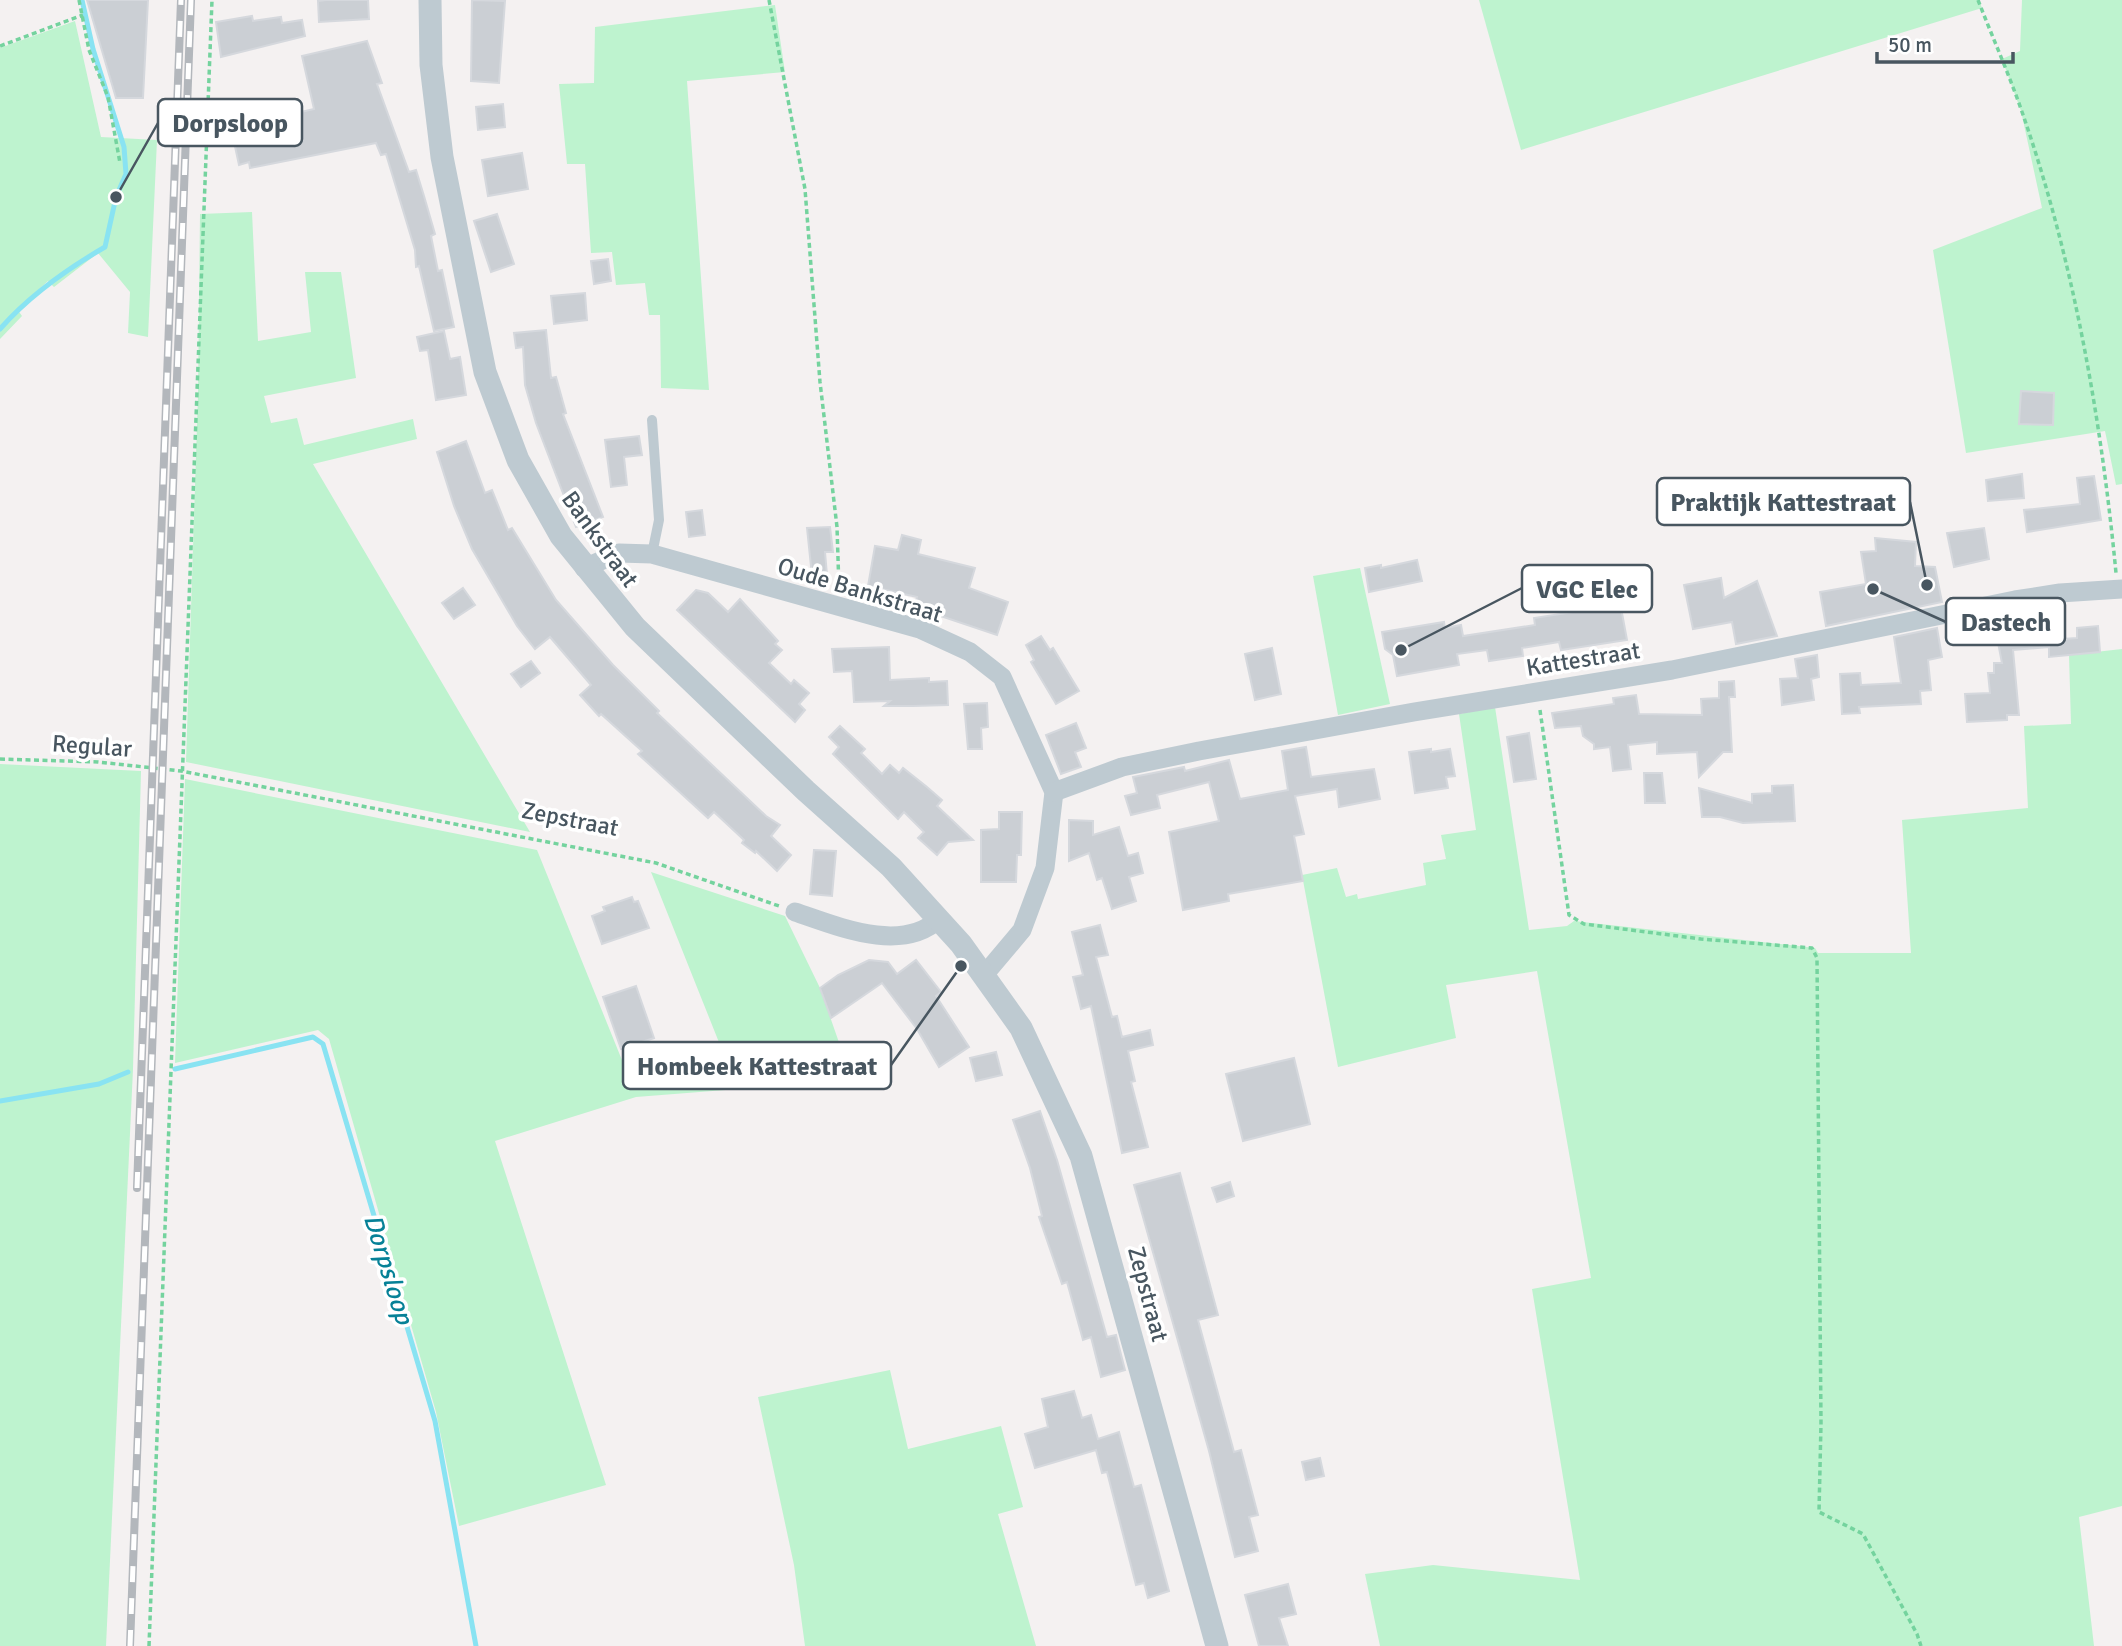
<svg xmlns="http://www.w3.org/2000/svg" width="2122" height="1646" font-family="Signika,sans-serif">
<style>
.green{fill:#bef3cf}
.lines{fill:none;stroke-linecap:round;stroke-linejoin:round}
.stream{stroke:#89e3f2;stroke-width:5}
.building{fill:#cbcfd4;stroke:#d5d8dd;stroke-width:2}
.path{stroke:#74d39e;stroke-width:3.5;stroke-dasharray:5 3.5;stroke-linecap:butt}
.service{stroke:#becad1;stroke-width:10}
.minor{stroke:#becad1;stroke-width:19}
.tertiary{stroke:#becad1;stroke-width:23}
.rail-casing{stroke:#b3b7bc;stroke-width:8}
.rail{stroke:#fff;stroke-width:5;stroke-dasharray:16;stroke-linecap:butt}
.labels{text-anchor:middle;stroke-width:7;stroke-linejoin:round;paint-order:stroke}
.street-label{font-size:24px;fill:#485660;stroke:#fff}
.water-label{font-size:26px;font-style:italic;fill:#068197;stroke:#fff}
.leader{fill:none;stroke:#485660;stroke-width:2.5}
.callout-dot{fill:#485660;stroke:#fff;stroke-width:2.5}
.callout{fill:#fff;stroke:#485660;stroke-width:2.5}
.callout-label{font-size:26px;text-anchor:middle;font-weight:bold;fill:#485660}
</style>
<rect width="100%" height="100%" fill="#f4f1f1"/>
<g class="green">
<path d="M1479,0H1979L1982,8L1521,150Z"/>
<path d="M2022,0H2122V484L2116,485L2105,431L1966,453L1933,250L2042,208L2021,111L2002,59L2020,51Z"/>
<path d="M775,5L785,72L687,81L709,390L661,388L660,315H649L645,283L616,285L612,252L591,253L585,164H567L559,84L594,83L595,27Z"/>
<path d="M75,21L101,137L157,140L148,337L128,333L130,292L98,253L54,287L48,281L17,309L22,316L0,339V48Z"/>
<path d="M252,212L258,341L311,332L305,272H341L356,378L264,396L271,423L297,418L304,445L413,419L417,439L313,464L530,832L186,762L198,395L200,214Z"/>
<path d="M1360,568L1390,704L1338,715L1313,576Z"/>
<path d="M2122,649V1506L2079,1517L2094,1646H1380L1365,1574L1433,1565L1580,1580L1532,1289L1591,1278L1537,971L1446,985L1456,1038L1338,1067L1302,875L1337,868L1346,897L1357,894L1358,899L1426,885L1423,863L1446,859L1441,835L1476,830L1459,714L1495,707L1529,930L1567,926L1574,921L1799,946L1815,948L1818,953H1911L1902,820L2028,808L2024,726L2071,724L2069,655Z"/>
<path d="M0,764L141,771L133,1069L106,1646H0Z"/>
<path d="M185,779L537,850L628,1075L734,1080L651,872L785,916L820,988L850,1074L738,1089L636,1097L495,1141L606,1485L459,1526L436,1412L329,1039L318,1030L175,1063Z"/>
<path d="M890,1370L908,1449L1001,1426L1023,1507L998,1514L1036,1646H805L794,1565L758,1397Z"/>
</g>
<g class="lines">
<g class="stream">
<path d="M0,329C29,296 67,269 105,247L116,197L126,174L124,147L93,49L82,0"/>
<path d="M175,1069L313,1037L323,1044L435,1421L476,1646"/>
<path d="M0,1101L99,1084L128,1072"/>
</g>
</g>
<g class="building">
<path d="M87,0H148L143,98H116Z"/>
<path d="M326,0H368L369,19L319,22L318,1Z"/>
<path d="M472,0L505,1L499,83L471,81Z"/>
<path d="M252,16L253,21L281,17L282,23L302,20L305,36L221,57L216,22Z"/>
<path d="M367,41L382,83L377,84L409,172L416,170L424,196L435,234L431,236L438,271L442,270L454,327L434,331L419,266L416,267L415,250L386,154L381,155L376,143L250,168L249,162L239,165L231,128L314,109L302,56Z"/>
<path d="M503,104L505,127L478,130L476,107Z"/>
<path d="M522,153L528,189L488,196L482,160Z"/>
<path d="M497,214L514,264L491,272L474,221Z"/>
<path d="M608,259L611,281L594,284L591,261Z"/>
<path d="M585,293L587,320L554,324L551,296Z"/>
<path d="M546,330L551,378L556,377L566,413L563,414L603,517L576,527L536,423L525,385L523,347L516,348L514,333Z"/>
<path d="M444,331L450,359L460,357L466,395L436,400L428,350L420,351L417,337Z"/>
<path d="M2021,391L2054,393L2053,425L2019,424Z"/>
<path d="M639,436L642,455L624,457L627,485L611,487L605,440Z"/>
<path d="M466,441L485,493L492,490L508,530L512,528L556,600L613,665L659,711L657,713L766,816L780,825L771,836L791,855L777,871L756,851L755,853L742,843L744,840L714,812L708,818L638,754L642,751L601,714L599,716L580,695L591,685L550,637L535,649L517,626L472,549L454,506L437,452Z"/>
<path d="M2022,474L2024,498L1988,501L1986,480Z"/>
<path d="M2094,476L2101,520L2027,532L2024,510L2080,504L2077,478Z"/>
<path d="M702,510L705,535L689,537L686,512Z"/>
<path d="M830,527L833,552H825L827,575L812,576L807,528Z"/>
<path d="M1984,528L1989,559L1954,567L1947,533Z"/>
<path d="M902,535L921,540L918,554L975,568L969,588L1008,602L997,635L914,607L917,597L868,586L875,546L898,550Z"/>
<path d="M1875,538L1916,542L1915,566L1935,567L1942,602L1826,626L1820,592L1866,584L1861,552L1876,551Z"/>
<path d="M1417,560L1422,581L1369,592L1365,568L1381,565V568Z"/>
<path d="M1721,578L1724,598L1757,581L1777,636L1736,644L1732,622L1693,629L1684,585Z"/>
<path d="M463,588L475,605L454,619L442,603Z"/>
<path d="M696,590L708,593L728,612L740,599L778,641L775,644L782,650L769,663L791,684L794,680L809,693L799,704L805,710L795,722L677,610Z"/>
<path d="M1619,597L1627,640L1561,650L1559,642L1522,648L1523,656L1489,661L1487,650L1457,654L1459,665L1397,676L1393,655L1385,649L1382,632L1444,622L1445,628L1461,625L1463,636L1535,625L1534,618L1586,610L1584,602Z"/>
<path d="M2045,613L2049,644V640L2077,638V628L2098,626L2100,652L2049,657V647L2013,650L2019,715H2007V720L1967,722L1965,694L1990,693L1988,673H1994V663H2002L1994,622Z"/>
<path d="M1937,628L1942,657L1928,660L1931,690L1920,691L1921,704L1859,707L1860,713L1842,714L1840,674L1860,673L1861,685L1901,683L1894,637Z"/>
<path d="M1041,636L1050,650L1053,648L1079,691L1056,704L1031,662L1034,660L1026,645Z"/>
<path d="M889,647L890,680L929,678V682L947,681L948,705L913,706H884L890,701L854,702L852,671L834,672L832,649Z"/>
<path d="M1272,648L1281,694L1255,700L1245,654Z"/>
<path d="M1817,655L1819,677L1811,679L1814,700L1782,705L1780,679L1798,678L1795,659Z"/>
<path d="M531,661L540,673L521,687L511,674Z"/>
<path d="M1734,681L1735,697H1729L1732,752H1723L1699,777L1697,752L1657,754V742L1628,745L1631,769L1613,771L1610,747L1594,749V744L1583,736L1581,726L1555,728L1552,713L1614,704L1613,698L1636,695L1639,714L1702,715L1701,699L1719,698V682Z"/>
<path d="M987,703L988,727L981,728L982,749H968L964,704Z"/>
<path d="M1076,723L1086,748L1075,752L1081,767L1061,774L1046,735Z"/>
<path d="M840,726L865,749L861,753L882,774L890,765L899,773L903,768L927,787L942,800L937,806L973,840L948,842L937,855L918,838L924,832L904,812L898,819L833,754L839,747L829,737Z"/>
<path d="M1529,733L1536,779L1514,782L1507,737Z"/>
<path d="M1306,747L1311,777L1374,769L1380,799L1339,807L1337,789L1295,796L1304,834L1294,836L1303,881L1228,894L1229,901L1183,910L1169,832L1219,821L1209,782L1157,795L1160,808L1131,815L1125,796L1137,793L1133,777L1184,767L1185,771L1229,760L1240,799L1288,790L1282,751Z"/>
<path d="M1431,749V752L1450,749L1455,776L1446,777L1448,788L1415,793L1409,752Z"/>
<path d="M1644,773H1662L1665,803H1645Z"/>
<path d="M1793,785L1795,821L1743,823L1720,817H1702L1699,788L1752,803V794L1772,793V786Z"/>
<path d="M999,812H1022L1021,855H1017L1016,882H981V830L999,829Z"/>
<path d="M1069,820L1093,821V835L1119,827L1128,856L1138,853L1143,873L1129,877L1136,901L1112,909L1102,878L1097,880L1089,853L1069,861Z"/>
<path d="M814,850L836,851L832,896L810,894Z"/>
<path d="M632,897L634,902L638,901L649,928L602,944L592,916L605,911L603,907Z"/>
<path d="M1100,925L1108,955L1096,957L1112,1017L1117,1016L1122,1037L1150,1030L1153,1045L1128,1051L1135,1081L1131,1082L1148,1147L1122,1153L1091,1006L1081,1009L1073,977L1083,975L1072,932Z"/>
<path d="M869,960L888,962L897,974L916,960L941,992L936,996L969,1047L939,1067L917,1029L882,983L831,1018L820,988L838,975Z"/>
<path d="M636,986L654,1038L621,1049L603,997Z"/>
<path d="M996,1052L1002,1075L976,1081L970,1058Z"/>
<path d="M1294,1058L1310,1124L1243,1141L1226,1074Z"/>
<path d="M1040,1111L1057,1160L1107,1337L1116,1335L1125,1370L1101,1377L1091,1337L1083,1340L1067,1282L1062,1284L1039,1217L1042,1216L1030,1168L1013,1120Z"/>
<path d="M1180,1173L1218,1315L1198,1320L1234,1452L1241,1450L1258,1515L1249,1517L1258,1551L1235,1557L1209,1451L1134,1185Z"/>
<path d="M1230,1182L1234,1196L1217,1202L1212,1188Z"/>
<path d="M1074,1391L1082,1418L1091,1415L1098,1439L1119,1432L1134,1487L1141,1485L1169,1591L1148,1598L1144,1583L1136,1585L1107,1472L1102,1473L1096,1450L1035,1468L1025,1434L1048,1427L1042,1399Z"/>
<path d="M1320,1458L1324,1476L1306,1480L1302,1462Z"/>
<path d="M1288,1584L1296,1614L1279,1618L1288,1646H1259L1245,1595Z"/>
</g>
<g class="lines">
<g class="path">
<path d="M79,0L89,50L108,97L120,163"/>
<path d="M769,0L805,189L820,382L837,527L839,589"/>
<path d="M1978,0C1992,36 2008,72 2021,109C2073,257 2101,417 2116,573"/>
<path d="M0,46L83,15"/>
<path d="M1540,710L1569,915L1584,924L1701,939L1812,948L1817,958L1821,1423L1819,1512L1863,1534L1917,1634L1921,1646"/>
<path d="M0,759L98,762L181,771L656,863L779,906"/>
<path d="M149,1646L212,0"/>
</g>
<path class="service" d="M652,554L659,520L652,420"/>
<g class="minor">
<path d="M584,568L619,553L652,554L920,629L970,652L1002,677L1054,792L1045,868L1022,930L985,974"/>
<path d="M1054,792L1122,767L1199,751L1414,712L1672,670L2015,600L2060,593L2122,589"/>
<path d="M795,912C837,926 901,954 939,919"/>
</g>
<path class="tertiary" d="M430,0L431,65L442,157L485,372L518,460L561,536L635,627L806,791L891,867L961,944L1021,1028L1081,1156L1217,1646"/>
<g class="rail-casing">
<g id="rail">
<path d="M137,1188L181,0"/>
<path d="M130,1646L191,0"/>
</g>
</g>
<use href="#rail" class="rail"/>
</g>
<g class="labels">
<g class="street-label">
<text transform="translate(600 539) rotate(54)" y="8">Bankstraat</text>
<text transform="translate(860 590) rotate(17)" y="8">Oude Bankstraat</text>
<text transform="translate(1583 659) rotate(-9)" y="8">Kattestraat</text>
<text transform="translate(92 746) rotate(4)" y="8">Regular</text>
<text transform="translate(570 819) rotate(11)" y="8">Zepstraat</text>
<text transform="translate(1148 1294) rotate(75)" y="8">Zepstraat</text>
</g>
<g class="water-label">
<text transform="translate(389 1269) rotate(73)" y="9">Dorpsloop</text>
</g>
</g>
<path class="leader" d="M116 197L158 123M1927 585L1910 502M1401 650L1522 588M1873 589L1946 622M961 966L891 1065"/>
<g class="callout-dot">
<circle cx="116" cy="197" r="7"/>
<circle cx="1927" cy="585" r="7"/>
<circle cx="1401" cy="650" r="7"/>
<circle cx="1873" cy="589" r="7"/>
<circle cx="961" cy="966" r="7"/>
</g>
<g class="callout">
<rect x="158" y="99" width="144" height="47" rx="7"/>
<rect x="1657" y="478" width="253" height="47" rx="7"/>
<rect x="1522" y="565" width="130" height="47" rx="7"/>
<rect x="1946" y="598" width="119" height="47" rx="7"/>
<rect x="623" y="1042" width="268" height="47" rx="7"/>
</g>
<g class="callout-label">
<text x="230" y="132">Dorpsloop</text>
<text x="1783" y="511">Praktijk Kattestraat</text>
<text x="1587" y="598">VGC Elec</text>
<text x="2006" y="631">Dastech</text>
<text x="757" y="1075">Hombeek Kattestraat</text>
</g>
<path d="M1877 52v10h136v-10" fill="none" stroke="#485660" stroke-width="3.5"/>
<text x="1888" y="52" font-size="21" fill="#485660" stroke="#ffffff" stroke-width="5" paint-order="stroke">50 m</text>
</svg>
